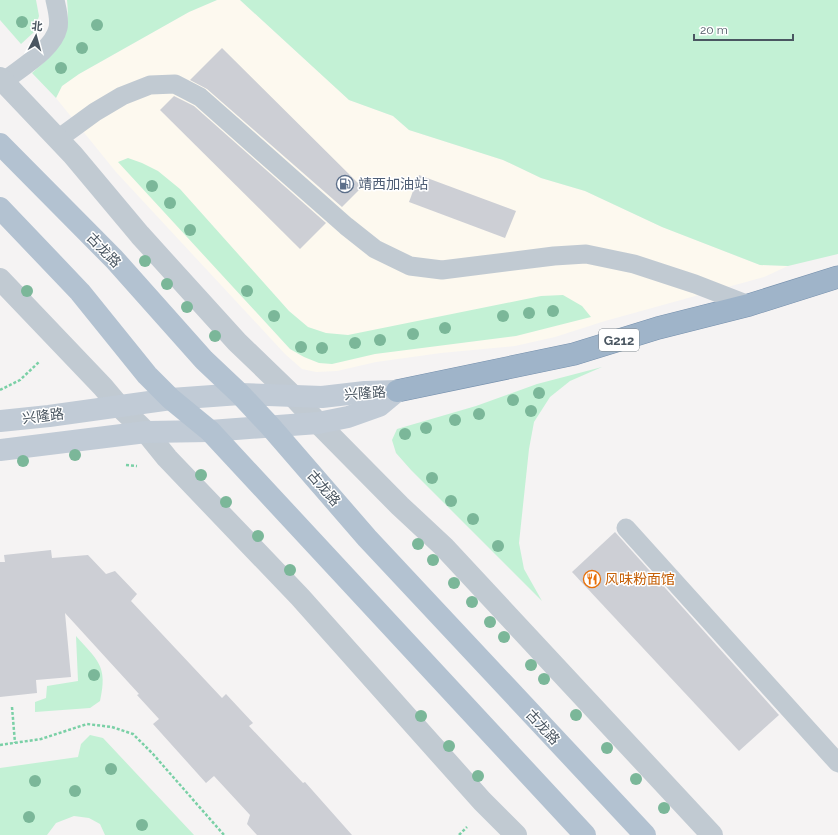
<svg xmlns="http://www.w3.org/2000/svg" width="838" height="835" font-family="Raleway,'Noto Sans SC',sans-serif">
<style>
.commercial{fill:#fdf9ef}
.green{fill:#c3f1d5}
.building{fill:#cdcfd5}
.lines{fill:none;stroke-linecap:round;stroke-linejoin:round}
.trunk-casing{stroke:#7690ad;stroke-width:23}
.path{stroke:#7ad0a6;stroke-width:2.5;stroke-dasharray:3 2;stroke-linecap:butt}
.service{stroke:#c1cad2;stroke-width:19}
.minor{stroke:#c1cad2;stroke-width:22}
.secondary{stroke:#c1cbd6;stroke-width:22}
.primary{stroke:#b3c2d1;stroke-width:22}
.trunk{stroke:#9fb4c9;stroke-width:22}
.tree{fill:#7bb799}
.labels{text-anchor:middle;stroke-width:3;stroke-linejoin:round;paint-order:stroke}
.shield{fill:#fff;stroke:#808990;stroke-width:1}
.shield-label{font-size:13px;font-weight:bold;fill:#4a5661}
.service-label{font-size:14px;fill:#4e5e75;stroke:#fff;text-anchor:start}
.street-label{font-size:14px;fill:#4a5661;stroke:#fff}
.food-label{font-size:14px;fill:#c56008;stroke:#fff;text-anchor:start}
</style>
<rect width="100%" height="100%" fill="#f5f3f3"/>
<path class="commercial" d="M217,0H240L349,100L393,116L409,130L503,160L541,178L585,191L662,227L760,265L788,266L764,277L605,321L555,337L515,346L441,353L376,362L337,371L316,372L302,369L285,354L116,172L56,98L62,86L79,74L189,12Z"/>
<g class="green">
<path d="M0,0H36L39,16L34,32L21,44L0,20Z"/>
<path d="M67,0H838V254L788,266L760,265L662,227L585,191L541,178L503,160L409,130L393,116L349,100L240,0H217L189,12L79,74L62,86L56,98L32,73C59,49 71,39 67,0Z"/>
<path d="M128,158L142,163L158,171L180,189L289,311L308,327L326,333L348,335L541,296L563,295L582,306L591,317L516,336L375,354L332,364L319,363L304,357L290,349L118,162Z"/>
<path d="M602,367L570,381L550,397L534,422L529,449L519,543L524,569L542,601L411,470L396,453L392,440L397,429L476,406L537,384Z"/>
<path d="M76,636C98,661 108,666 100,701L90,708L35,712V702L46,698L47,686L78,681Z"/>
<path d="M90,735L103,738L194,835H105L100,824L89,818L74,816L56,823L47,835H0V768L78,757L81,744Z"/>
</g>
<g class="building">
<path d="M222,48L362,187L342,207L207,89L190,80Z"/>
<path d="M174,96L194,106L326,223L300,249L160,110Z"/>
<path d="M419,175L516,211L505,238L409,202Z"/>
<path d="M615,532L779,715L739,751L572,572Z"/>
<path d="M51,550L52,558L88,555L106,574L115,571L137,594L131,601L222,698L226,694L253,723L249,726L303,783L305,782L352,835H257L247,824L250,815L214,776L206,783L153,724L159,719L137,695L139,694L65,613L71,677L36,680L37,693L0,697V562H5L4,555Z"/>
</g>
<g class="lines">
<g class="trunk-casing">
<path id="trunk" d="M397,391L574,354L658,328L749,305L838,277"/>
</g>
<g class="path">
<path d="M0,390L20,380L40,361"/>
<path d="M126,465L137,466"/>
<path d="M12,707L15,743"/>
<path d="M0,745L41,739L87,724L112,727L133,734L153,754L224,835"/>
<path d="M459,835L467,827"/>
</g>
<g class="service">
<path d="M3,82C20,68 53,50 58,28C60,19 57,9 55,0"/>
<path d="M58,139L95,112L122,96L150,85L175,84L200,97L346,226L375,249L410,266L442,270L554,256L586,254L634,264L695,284L749,305"/>
<path d="M626,528L838,763"/>
</g>
<g class="minor">
<path d="M0,78L73,155L140,235L237,342L294,397L318,423L400,506L444,547L712,835"/>
<path d="M0,279L103,387L119,406L146,432L167,458L300,597L482,801L516,835"/>
</g>
<g class="secondary">
<path d="M0,421L49,416L171,399L240,394L322,397L365,392L397,391"/>
<path d="M0,450L146,432L210,431L318,423L348,417L379,406L397,391"/>
</g>
<g class="primary">
<path d="M0,144L114,259L204,360L240,394L270,426L367,538L645,835"/>
<path d="M0,208L80,292L147,375L171,399L210,431L585,835"/>
</g>
<use href="#trunk" class="trunk"/>
</g>
<g class="tree">
<circle cx="22" cy="22" r="6"/>
<circle cx="97" cy="25" r="6"/>
<circle cx="82" cy="48" r="6"/>
<circle cx="61" cy="68" r="6"/>
<circle cx="152" cy="186" r="6"/>
<circle cx="170" cy="203" r="6"/>
<circle cx="190" cy="230" r="6"/>
<circle cx="145" cy="261" r="6"/>
<circle cx="167" cy="284" r="6"/>
<circle cx="27" cy="291" r="6"/>
<circle cx="247" cy="291" r="6"/>
<circle cx="187" cy="307" r="6"/>
<circle cx="553" cy="311" r="6"/>
<circle cx="529" cy="313" r="6"/>
<circle cx="274" cy="316" r="6"/>
<circle cx="503" cy="316" r="6"/>
<circle cx="445" cy="328" r="6"/>
<circle cx="413" cy="334" r="6"/>
<circle cx="215" cy="336" r="6"/>
<circle cx="380" cy="340" r="6"/>
<circle cx="355" cy="343" r="6"/>
<circle cx="301" cy="347" r="6"/>
<circle cx="322" cy="348" r="6"/>
<circle cx="539" cy="393" r="6"/>
<circle cx="513" cy="400" r="6"/>
<circle cx="531" cy="411" r="6"/>
<circle cx="479" cy="414" r="6"/>
<circle cx="455" cy="420" r="6"/>
<circle cx="426" cy="428" r="6"/>
<circle cx="405" cy="434" r="6"/>
<circle cx="75" cy="455" r="6"/>
<circle cx="23" cy="461" r="6"/>
<circle cx="201" cy="475" r="6"/>
<circle cx="432" cy="478" r="6"/>
<circle cx="451" cy="501" r="6"/>
<circle cx="226" cy="502" r="6"/>
<circle cx="473" cy="519" r="6"/>
<circle cx="258" cy="536" r="6"/>
<circle cx="418" cy="544" r="6"/>
<circle cx="498" cy="546" r="6"/>
<circle cx="433" cy="560" r="6"/>
<circle cx="290" cy="570" r="6"/>
<circle cx="454" cy="583" r="6"/>
<circle cx="472" cy="602" r="6"/>
<circle cx="490" cy="622" r="6"/>
<circle cx="504" cy="637" r="6"/>
<circle cx="531" cy="665" r="6"/>
<circle cx="94" cy="675" r="6"/>
<circle cx="544" cy="679" r="6"/>
<circle cx="576" cy="715" r="6"/>
<circle cx="421" cy="716" r="6"/>
<circle cx="449" cy="746" r="6"/>
<circle cx="607" cy="748" r="6"/>
<circle cx="111" cy="769" r="6"/>
<circle cx="478" cy="776" r="6"/>
<circle cx="636" cy="779" r="6"/>
<circle cx="35" cy="781" r="6"/>
<circle cx="75" cy="791" r="6"/>
<circle cx="664" cy="808" r="6"/>
<circle cx="29" cy="817" r="6"/>
<circle cx="142" cy="825" r="6"/>
</g>
<defs>
<g id="fuel-ring" transform="scale(0.9)"><circle r="9.5" fill="#fff" stroke="#5c6f8a" stroke-width="1.5"/><path d="M-5.5-6h7V0h2V4h1.3V-2.5L3-4.5l.8-.8L6-3V5H2.5V1h-1V6h-7ZM-4.2-4.7v3.2H.2V-4.7Z" fill="#5c6f8a"/></g>
<g id="restaurant-ring" transform="scale(0.9)"><circle r="9.5" fill="#fff" stroke="#e8710a" stroke-width="1.5"/><path d="M-5-6h1v4h1v-4h1v4h1v-4h1v5L-1.5 .5V6h-2V.5L-5-1ZM5-6V6H3V1.5H1.5Q1.5-4 5-6Z" fill="#e8710a"/></g>
</defs>
<g fill-rule="evenodd">
<use href="#fuel-ring" x="345" y="184"/>
<use href="#restaurant-ring" x="592" y="579"/>
</g>
<g class="labels">
<rect class="shield" x="599" y="329" width="40" height="22" rx="3"/>
<g class="shield-label">
<text x="619" y="345">G212</text>
</g>
<g class="service-label">
<text x="358" y="189">靖西加油站</text>
</g>
<g class="street-label">
<text transform="translate(104 250) rotate(46)" y="5">古龙路</text>
<text transform="translate(365 393) rotate(-4)" y="5">兴隆路</text>
<text transform="translate(43 416) rotate(-7)" y="5">兴隆路</text>
<text transform="translate(324 488) rotate(49)" y="5">古龙路</text>
<text transform="translate(543 727) rotate(47)" y="5">古龙路</text>
</g>
<g class="food-label">
<text x="605" y="584">风味粉面馆</text>
</g>
</g>
<g transform="translate(36 36) rotate(6)" stroke="#ffffff" stroke-width="3" paint-order="stroke">
<path d="M0-3L7 15L0 10L-7 15Z" fill="#4a5661"/>
<text y="-6" font-size="11" font-weight="bold" text-anchor="middle" fill="#4a5661">北</text>
</g>
<path d="M694 34v6h99v-6" fill="none" stroke="#4a5661" stroke-width="2"/>
<text x="700" y="34" font-size="12" fill="#4a5661" stroke="#ffffff" stroke-width="3" paint-order="stroke">20 m</text>
</svg>
